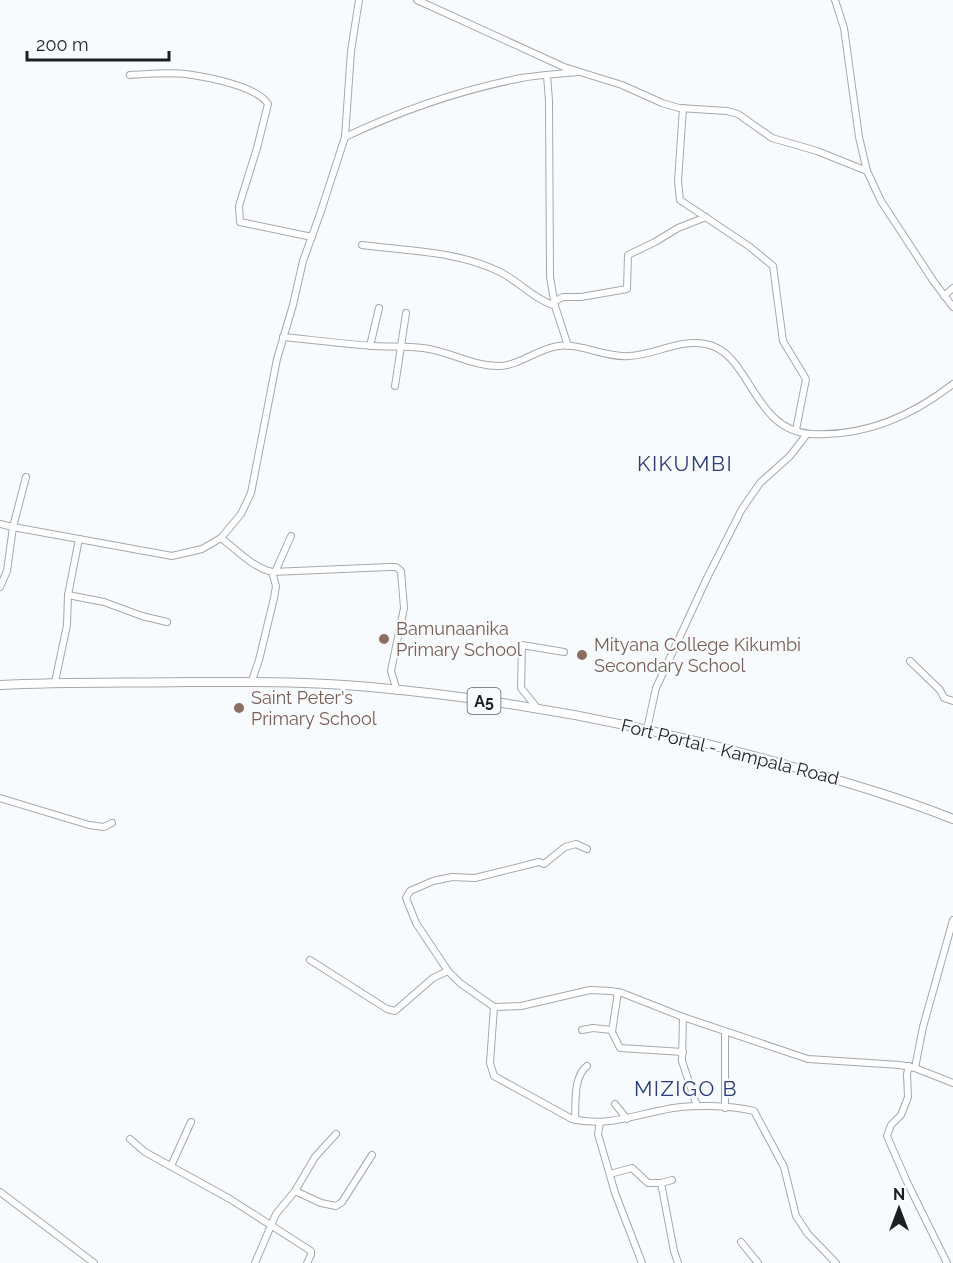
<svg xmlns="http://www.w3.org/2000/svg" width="953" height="1263" font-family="Raleway,sans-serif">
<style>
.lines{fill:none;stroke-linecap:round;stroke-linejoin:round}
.minor-casing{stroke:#a4a8ae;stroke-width:8}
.major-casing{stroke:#a4a8ae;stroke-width:10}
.minor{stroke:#fff;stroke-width:6}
.major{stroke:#fff;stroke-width:8}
.education-dot{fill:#8d6e63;stroke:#f8fbfe;stroke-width:2}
.labels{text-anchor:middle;stroke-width:4.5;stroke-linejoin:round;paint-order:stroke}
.shield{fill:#f8fbfe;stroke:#5f6063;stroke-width:1.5}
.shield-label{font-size:16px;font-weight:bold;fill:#1d1e21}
.education-label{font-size:18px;fill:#785e54;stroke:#f8fbfe;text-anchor:start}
.street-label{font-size:18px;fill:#1d1e21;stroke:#f8fbfe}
.quarter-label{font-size:21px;letter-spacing:1.5px;fill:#2a3d76;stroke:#f8fbfe}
</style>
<rect width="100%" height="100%" fill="#f8fbfe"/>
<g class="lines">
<g class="minor-casing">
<g id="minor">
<path d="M417,0L564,67L622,85L662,103L679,108L727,111L738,114L772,138L817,151L867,171"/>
<path d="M835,0L844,28L859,137L867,171L881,201L934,282L953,307"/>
<path d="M130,75C148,74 168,72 186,74C207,77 257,86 268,104L257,148L239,206L240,222L312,237"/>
<path d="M547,75L549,101L550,277L555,306L568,346"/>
<path d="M683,108L678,181L680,200L750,247L773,266L783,341L806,379L796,430"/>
<path d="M345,137C400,111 461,90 521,78C539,75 559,74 577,72"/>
<path d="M362,245C408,251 458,251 500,272C520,282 532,298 555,306"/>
<path d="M944,296L953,288"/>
<path d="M555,301L563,297H581L627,289L628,255L655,242L678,228L706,217"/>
<path d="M283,337C313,340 343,344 374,346C390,347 407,346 423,348C449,351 472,366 498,366C519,366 537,349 558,346C582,343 605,358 629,356C655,355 678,339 705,344C751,351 751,430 811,434C864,437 912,416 953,384"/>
<path d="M370,346L379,308"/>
<path d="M395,386L406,313"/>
<path d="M0,524L13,527L26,477"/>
<path d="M221,538C237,550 252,567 272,572L389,567H396L401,571L404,608L391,671L397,691"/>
<path d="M275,572L291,536"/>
<path d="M0,587L7,571L13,527L172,556L202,549L221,538L241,514L251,493L277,359L293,305L303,261L320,214L345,137L351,51L359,0"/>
<path d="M68,595L104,602L142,616L167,622"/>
<path d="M910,661L940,690L944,698L953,701"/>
<path d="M55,682L67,625L68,595L79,539"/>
<path d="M251,683L259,660L274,598L276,586L272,572"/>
<path d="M538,709L521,688L522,645L564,652"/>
<path d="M647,729L656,688L707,578L742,509L760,483L790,456L807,434"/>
<path d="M0,798L89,825L104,827L112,823"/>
<path d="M587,849L576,844L565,847L544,864L539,862L475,878L452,877L433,881L410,891L406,898L416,923L448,971L460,983L494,1007L521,1006L590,990L611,991L622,993L683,1017L808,1059L900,1065L915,1068"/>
<path d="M953,920L923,1027L915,1068L953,1083"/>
<path d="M310,960L387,1009L395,1011L433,978L448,971"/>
<path d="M618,992L612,1032L620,1048L683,1052"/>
<path d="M494,1007L490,1063L494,1076L572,1119C605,1127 631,1116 663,1110C686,1104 731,1105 754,1111L784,1167L796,1216L808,1234L836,1263"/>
<path d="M683,1017L682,1061L697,1106"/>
<path d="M582,1030L593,1028L612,1030"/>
<path d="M909,1066L907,1074L908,1097L901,1115L891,1125L887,1136L907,1182L947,1263"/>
<path d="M615,1104L627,1119"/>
<path d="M725,1108V1032"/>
<path d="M575,1120C576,1103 573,1077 587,1066"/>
<path d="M600,1122L598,1134L600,1141L615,1193L642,1263"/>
<path d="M130,1139L145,1152L230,1199L311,1251V1255L307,1263"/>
<path d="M171,1166L191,1122"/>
<path d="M610,1174L632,1168L648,1183H661"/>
<path d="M672,1180L661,1183L674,1251L678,1263"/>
<path d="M295,1191L321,1203L336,1206L342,1202L372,1155"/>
<path d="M0,1192L94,1263"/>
<path d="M741,1242L758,1263"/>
<path d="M255,1263L276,1214L295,1191L315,1157L336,1134"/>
</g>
</g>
<g class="major-casing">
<path id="major" d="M0,685C62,682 123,683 185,682C246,682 309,681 370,687C516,700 660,728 800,769C852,784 903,799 953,819"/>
</g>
<use href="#minor" class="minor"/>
<use href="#major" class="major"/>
</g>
<g class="education-dot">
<circle cx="384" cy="639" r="6"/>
<circle cx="582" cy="655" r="6"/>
<circle cx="239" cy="708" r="6"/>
</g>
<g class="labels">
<rect class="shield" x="467.5" y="688" width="33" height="26" rx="4.5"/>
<g class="shield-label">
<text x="484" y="707">A5</text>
</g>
<g class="education-label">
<text x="396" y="635">Bamunaanika<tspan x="396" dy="21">Primary School</tspan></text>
<text x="594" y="651">Mityana College Kikumbi<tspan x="594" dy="21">Secondary School</tspan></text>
<text x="251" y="704">Saint Peter's<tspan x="251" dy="21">Primary School</tspan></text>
</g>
<g class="street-label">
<text transform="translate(730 752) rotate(14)" y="6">Fort Portal - Kampala Road</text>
</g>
<g class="quarter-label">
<text x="685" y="471">KIKUMBI</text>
<text x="686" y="1096">MIZIGO B</text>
</g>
</g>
<g transform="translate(899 1209)" stroke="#f8fbfe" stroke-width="4.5" paint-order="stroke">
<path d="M0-4.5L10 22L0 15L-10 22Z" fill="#1d1e21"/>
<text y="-9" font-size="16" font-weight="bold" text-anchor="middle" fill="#1d1e21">N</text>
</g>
<path d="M27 51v9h142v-9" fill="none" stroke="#1d1e21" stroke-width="3"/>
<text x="36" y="51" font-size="18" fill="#1d1e21" stroke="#f8fbfe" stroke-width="4.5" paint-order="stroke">200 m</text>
</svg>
